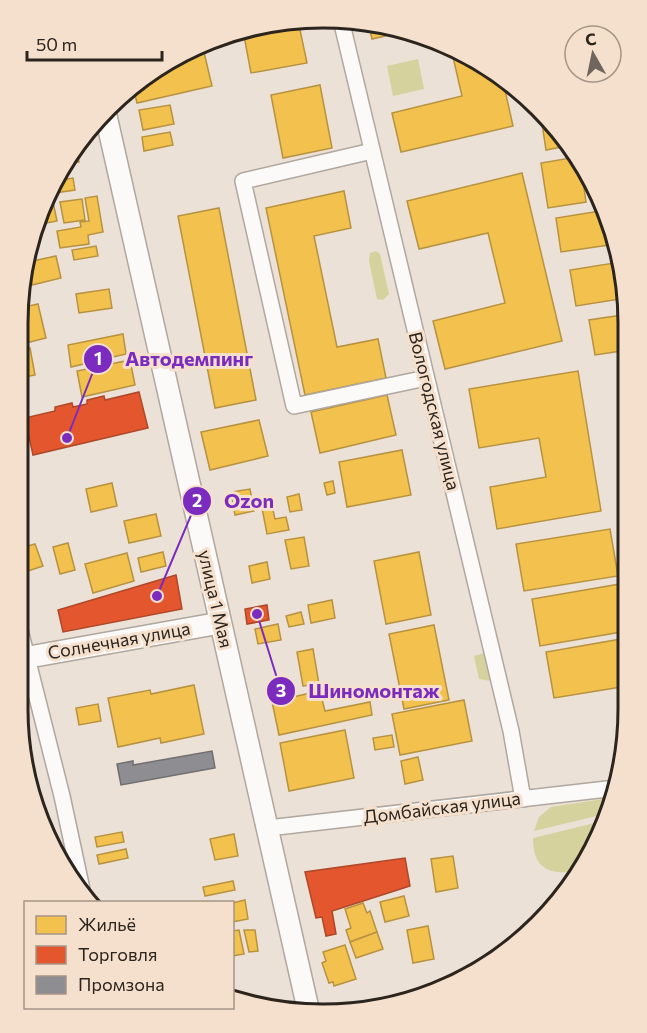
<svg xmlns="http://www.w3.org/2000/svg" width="647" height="1033" font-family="Commissioner,sans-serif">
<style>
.green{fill:#d5d29d}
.homes{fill:#f2c14e;stroke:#b79240;stroke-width:1.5}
.shops{fill:#e4572e;stroke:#ad4829;stroke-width:1.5}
.industry{fill:#8d8d92;stroke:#706e6f;stroke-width:1.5}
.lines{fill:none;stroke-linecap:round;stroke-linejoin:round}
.street-casing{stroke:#b0a79e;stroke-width:18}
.secondary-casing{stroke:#b0a79e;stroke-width:24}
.street{stroke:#fcfaf9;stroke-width:15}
.secondary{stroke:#fcfaf9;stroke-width:21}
.labels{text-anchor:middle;stroke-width:6;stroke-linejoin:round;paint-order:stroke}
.street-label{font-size:18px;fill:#2c251e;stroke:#f5e0cd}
.rim{fill:none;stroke:#2c251e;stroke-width:3}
.leader{fill:none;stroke:#7b2cbf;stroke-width:2}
.callout-dot{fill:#7b2cbf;stroke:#f5e0cd;stroke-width:2}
.mark-label{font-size:18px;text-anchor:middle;font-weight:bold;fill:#fff}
.callout-label{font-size:20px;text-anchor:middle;font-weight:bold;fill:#7b2cbf;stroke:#f5e0cd;stroke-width:6;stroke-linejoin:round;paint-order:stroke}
</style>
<rect width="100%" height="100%" fill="#ece1d6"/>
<g class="green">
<path d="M418,59L424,89L393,96L387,66Z"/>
<path d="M376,251L380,254L389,294L383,300L377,299L369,261L370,253Z"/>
<path d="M484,653L491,681L479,679L474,656Z"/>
<path d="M610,798L613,799L609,813L534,831L539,817L551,807Z"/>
<path d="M607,820L580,871C551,875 533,871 533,838Z"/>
</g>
<g class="homes">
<path d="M299,25L307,63L251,73L244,36Z"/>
<path d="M369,26L403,29L407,31L372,39Z"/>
<path d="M203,48L212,86L137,103L134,91L171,59Z"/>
<path d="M458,56L502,77L513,126L401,152L392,113L462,96L453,57Z"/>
<path d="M320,85L332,148L283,158L271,95Z"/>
<path d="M170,105L174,124L143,130L139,110Z"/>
<path d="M541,117L567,146L546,150Z"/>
<path d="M170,132L173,145L144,151L142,137Z"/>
<path d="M76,147L79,162L65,165Z"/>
<path d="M576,157L580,161L586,202L548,208L541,163Z"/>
<path d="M522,173L562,341L445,369L433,321L505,303L488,233L419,249L407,201Z"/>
<path d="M73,178L75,190L48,194L56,181Z"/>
<path d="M344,191L351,228L314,236L337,347L378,339L386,378L305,395L266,208Z"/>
<path d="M97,196L103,232L88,235L89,244L60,248L57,231L81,227L80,222L89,221L85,198Z"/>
<path d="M82,199L85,220L64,223L60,202Z"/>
<path d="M53,202L57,221L36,225L42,205Z"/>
<path d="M219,208L256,400L215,408L178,216Z"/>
<path d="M606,210L613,226L616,244L561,252L556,218Z"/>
<path d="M96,246L98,256L74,260L72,250Z"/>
<path d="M56,256L61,278L32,285L28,262Z"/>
<path d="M620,262L627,298L576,306L570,270Z"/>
<path d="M109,289L112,308L79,313L76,294Z"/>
<path d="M38,304L46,338L22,344L20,308Z"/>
<path d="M628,314V350L595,355L589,320Z"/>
<path d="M123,334L126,354L71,367L68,345Z"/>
<path d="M30,348L35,375L20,378V350Z"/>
<path d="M130,360L135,385L82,397L77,371Z"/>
<path d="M578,371L601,511L497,529L490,487L546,477L539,438L479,448L469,389Z"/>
<path d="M387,395L396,435L320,453L311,412Z"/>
<path d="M259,420L268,456L210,470L201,432Z"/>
<path d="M402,450L411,495L347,507L339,462Z"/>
<path d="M333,481L335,493L327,495L324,483Z"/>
<path d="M112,483L117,506L91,512L86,489Z"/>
<path d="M250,489L254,511L235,515L231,492Z"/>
<path d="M299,494L302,510L290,512L287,497Z"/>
<path d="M272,506L275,519L286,517L289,530L267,534L262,508Z"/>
<path d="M156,514L161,536L129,543L124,521Z"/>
<path d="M610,529L618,576L524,591L516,544Z"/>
<path d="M304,537L309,566L291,569L285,540Z"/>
<path d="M68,543L75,570L60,574L53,547Z"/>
<path d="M35,544L43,566L28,571L21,548Z"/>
<path d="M163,552L166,566L141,572L138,558Z"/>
<path d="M419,552L431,615L386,624L374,561Z"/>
<path d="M127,553L134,581L93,593L85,564Z"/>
<path d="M267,562L270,579L252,583L249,566Z"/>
<path d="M626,583L627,631L540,646L532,599Z"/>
<path d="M332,600L335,618L311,623L308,605Z"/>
<path d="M301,612L304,624L289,627L286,616Z"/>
<path d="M278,624L281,640L258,644L255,629Z"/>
<path d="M434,625L449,700L404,709L389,634Z"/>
<path d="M627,638V686L554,698L546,652Z"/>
<path d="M313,649L319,684L303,686L297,652Z"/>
<path d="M194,685L204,734L161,743L160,738L118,747L108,698L150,690L151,694Z"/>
<path d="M287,688L288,698L320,691L325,711L370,702L372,715L279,735L270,692Z"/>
<path d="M464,700L472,741L400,755L392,714Z"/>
<path d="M98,704L101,721L79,725L76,708Z"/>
<path d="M345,730L354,778L289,791L280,743Z"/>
<path d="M392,735L394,747L375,750L373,738Z"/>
<path d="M418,757L423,780L405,784L401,761Z"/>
<path d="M122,832L124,842L97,847L95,837Z"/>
<path d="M234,834L238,856L215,860L210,839Z"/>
<path d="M126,849L128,858L99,864L97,855Z"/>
<path d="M453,856L458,888L436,892L431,859Z"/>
<path d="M233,881L235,890L205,896L203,887Z"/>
<path d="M404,896L409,916L385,922L380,902Z"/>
<path d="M245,900L248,919L232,922V903Z"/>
<path d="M363,903L367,913L370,911L377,932L350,942L346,930L351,928L345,909Z"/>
<path d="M428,926L434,959L413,963L407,930Z"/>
<path d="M239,930L244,954L232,956V931Z"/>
<path d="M244,930H255L258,951L249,952Z"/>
<path d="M377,932L383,949L356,958L350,942Z"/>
<path d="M345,945L356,979L334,986L333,982L329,983L322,963L326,961L323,952Z"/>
<path d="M405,1000V1003L403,1004L385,1007L384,1004Z"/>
</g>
<g class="shops">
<path d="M139,392L148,428L33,455L25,418L55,411V407L72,403L73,407L87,404V400L104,396L105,400Z"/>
<path d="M176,575L182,609L63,632L58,610Z"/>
<path d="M267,605L269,620L247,624L245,609Z"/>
<path d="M405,858L410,886L332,911L336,934L326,936L322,917L316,918L305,872Z"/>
</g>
<path class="industry" d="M212,751L215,768L121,785L117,764L133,761V765Z"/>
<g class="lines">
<g class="street-casing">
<g id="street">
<path d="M342,24L511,731L523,799"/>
<path d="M372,151L243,181L294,406L426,378"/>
<path d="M19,626L62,796L83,894"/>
<path d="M268,828L616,788"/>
</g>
</g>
<g class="secondary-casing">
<g id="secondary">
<path d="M106,116L309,1013"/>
<path d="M18,659L220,623"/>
</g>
</g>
<use href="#street" class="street"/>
<use href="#secondary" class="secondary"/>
</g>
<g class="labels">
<g class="street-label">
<text transform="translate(434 411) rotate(76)" y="6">Вологодская улица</text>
<text transform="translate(215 599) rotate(77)" y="6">улица 1 Мая</text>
<text transform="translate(119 641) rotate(-10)" y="6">Солнечная улица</text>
<text transform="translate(442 808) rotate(-7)" y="6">Домбайская улица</text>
</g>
</g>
<path d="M0 0H647V1033H0ZM323 28H323A295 295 0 0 1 618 323V709A295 295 0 0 1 323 1004H323A295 295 0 0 1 28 709V323A295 295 0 0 1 323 28Z" fill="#f5e0cd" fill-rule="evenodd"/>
<path class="rim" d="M323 28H323A295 295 0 0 1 618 323V709A295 295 0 0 1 323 1004H323A295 295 0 0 1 28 709V323A295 295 0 0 1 323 28Z"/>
<path class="leader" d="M67 438L98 359M157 596L197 501M257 614L281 691"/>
<g class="callout-dot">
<circle cx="67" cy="438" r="6"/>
<circle cx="157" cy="596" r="6"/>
<circle cx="257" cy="614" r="6"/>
<circle cx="98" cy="359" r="15"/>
<circle cx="197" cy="501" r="15"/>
<circle cx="281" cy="691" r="15"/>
</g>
<g class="mark-label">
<text x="98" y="365">1</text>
<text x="197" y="507">2</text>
<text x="281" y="697">3</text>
</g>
<g class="callout-label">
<text x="189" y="366">Автодемпинг</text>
<text x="249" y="508">Ozon</text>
<text x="374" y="698">Шиномонтаж</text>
</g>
<rect x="24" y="901" width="210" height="108" fill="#f5e0cd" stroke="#a59587" stroke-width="1.5"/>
<rect x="36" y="916" width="30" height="18" fill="#f2c14e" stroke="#a59587" stroke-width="1.5"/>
<text x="78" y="931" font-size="18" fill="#2c251e">Жильё</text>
<rect x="36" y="946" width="30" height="18" fill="#e4572e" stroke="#a59587" stroke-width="1.5"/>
<text x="78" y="961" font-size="18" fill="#2c251e">Торговля</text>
<rect x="36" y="976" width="30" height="18" fill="#8d8d92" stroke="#a59587" stroke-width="1.5"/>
<text x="78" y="991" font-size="18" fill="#2c251e">Промзона</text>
<g transform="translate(593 54) rotate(351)"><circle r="28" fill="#f5e0cd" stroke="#a59587" stroke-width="1.5"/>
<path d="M0-4.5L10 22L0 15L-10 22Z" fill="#6f675e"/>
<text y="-9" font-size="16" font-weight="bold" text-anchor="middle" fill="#2c251e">С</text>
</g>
<path d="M27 51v9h135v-9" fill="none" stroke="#2c251e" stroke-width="3"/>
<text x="36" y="51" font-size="18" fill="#2c251e" stroke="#f5e0cd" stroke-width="4.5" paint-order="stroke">50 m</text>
</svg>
